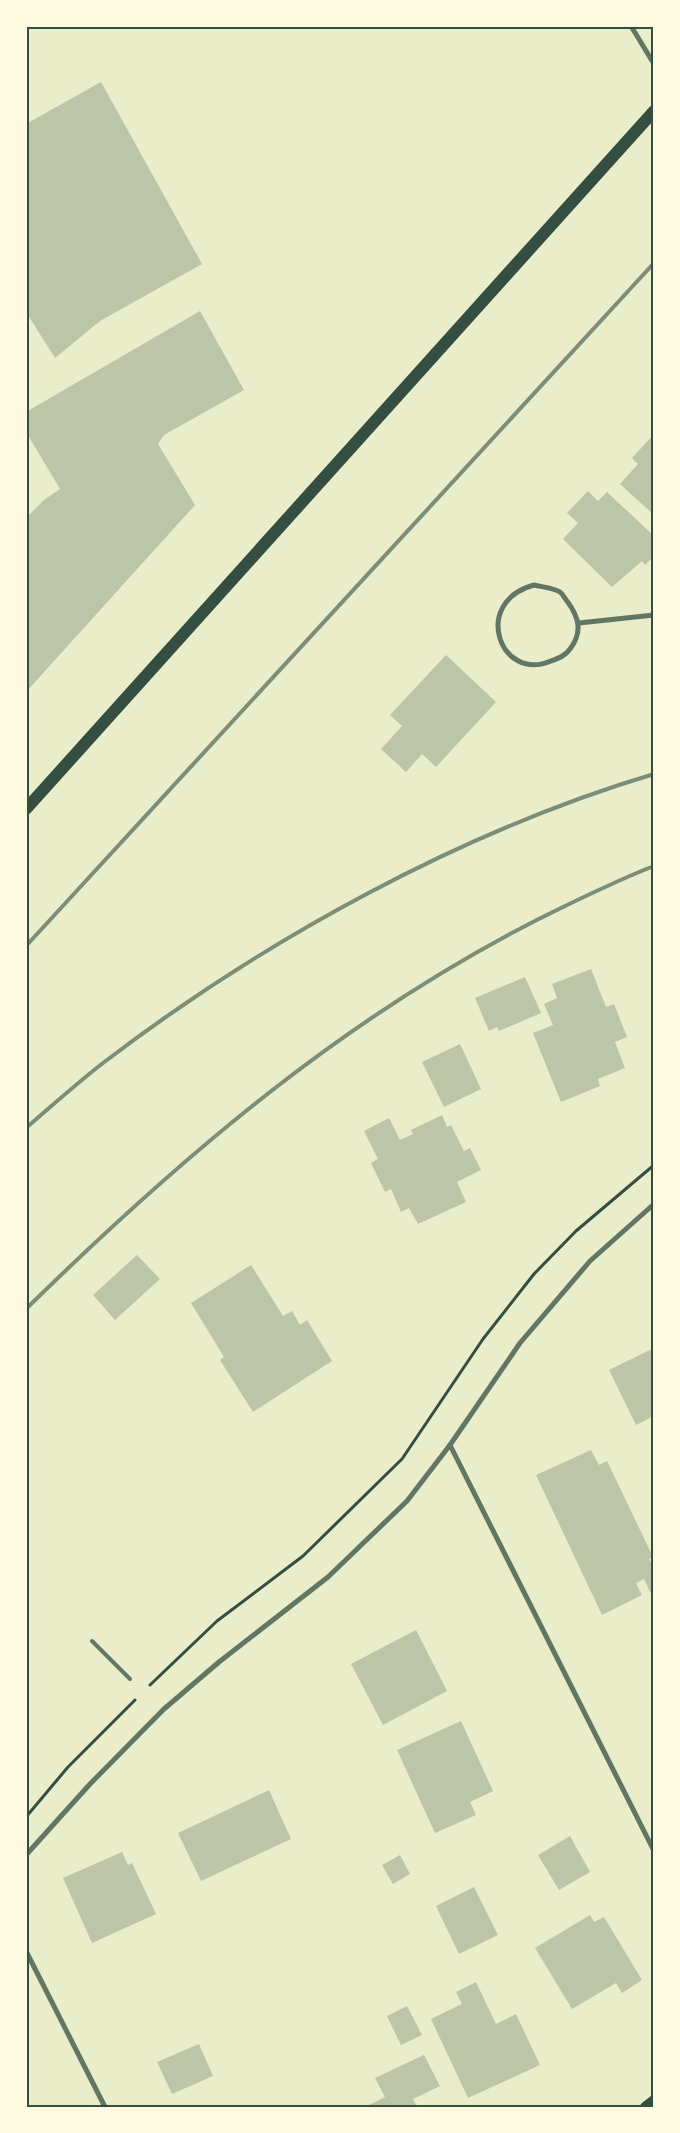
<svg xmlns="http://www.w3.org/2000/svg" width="680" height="2133" font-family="'DM Sans',sans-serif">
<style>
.building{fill:#bcc5a7}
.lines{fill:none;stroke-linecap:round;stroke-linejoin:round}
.path{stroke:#344e41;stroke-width:3}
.service{stroke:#617663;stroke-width:4}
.minor{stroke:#617663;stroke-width:5}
.secondary{stroke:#344e41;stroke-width:10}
.primary{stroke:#344e41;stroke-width:12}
.rail{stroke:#7c8e77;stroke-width:4}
.neatline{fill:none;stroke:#344e41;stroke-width:2}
</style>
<rect width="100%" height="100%" fill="#e9edc9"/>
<g class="building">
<path d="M101,82L202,264L100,321L55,358L26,312V124Z"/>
<path d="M200,311L244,390L164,435L158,444L195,505L26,692V518L44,500L60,489L26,432V412Z"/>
<path d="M654,434V515L620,484L638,464L632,458Z"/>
<path d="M588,491L598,501L607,492L654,536V556L645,565L642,561L612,587L563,539L578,523L567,513Z"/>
<path d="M446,655L496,702L436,767L422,754L406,772L381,749L402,726L390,715Z"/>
<path d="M591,969L606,1007L614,1004L627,1037L615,1042L625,1068L598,1079L600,1086L561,1102L533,1033L553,1025L544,1004L557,998L552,984Z"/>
<path d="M525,977L541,1013L499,1031L497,1027L489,1031L475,998Z"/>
<path d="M460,1044L481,1089L444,1107L422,1062Z"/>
<path d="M442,1115L447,1127L451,1125L464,1151L470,1148L481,1170L457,1182L466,1202L418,1224L409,1208L401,1212L391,1189L385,1192L371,1163L378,1159L364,1131L389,1118L400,1140L413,1134L411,1130Z"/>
<path d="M137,1255L160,1279L115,1320L93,1295Z"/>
<path d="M251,1265L283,1316L292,1311L300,1325L307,1320L332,1361L253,1412L220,1360L224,1357L191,1303Z"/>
<path d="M654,1348V1416L636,1425L609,1370Z"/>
<path d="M591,1450L599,1465L607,1461L653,1557L649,1559L654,1568V1600L644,1579L636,1583L642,1595L602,1615L536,1475Z"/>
<path d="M416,1630L447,1691L383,1725L351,1664Z"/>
<path d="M461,1721L493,1791L470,1802L476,1815L435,1833L397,1750Z"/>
<path d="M269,1790L291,1839L201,1881L178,1833Z"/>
<path d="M570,1836L590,1872L559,1890L538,1855Z"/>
<path d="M122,1852L128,1865L132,1863L156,1914L92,1943L63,1878Z"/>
<path d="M400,1855L410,1874L393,1884L382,1865Z"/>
<path d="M474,1887L498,1935L459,1954L436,1906Z"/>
<path d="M590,1915L594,1922L604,1917L642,1980L622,1993L616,1983L572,2009L535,1948Z"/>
<path d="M476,1982L496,2024L516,2014L540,2065L468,2098L431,2019L462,2004L456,1992Z"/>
<path d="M407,2006L422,2035L401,2045L387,2016Z"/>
<path d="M199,2044L213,2076L172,2094L157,2062Z"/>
<path d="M424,2055L440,2086L413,2099L417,2107H365L385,2097L375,2078Z"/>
</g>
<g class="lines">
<g class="path">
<path d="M150,1685L217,1621L303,1556L402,1459L483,1339L534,1274L576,1231L654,1165"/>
<path d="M26,1817L68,1767L135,1700"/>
</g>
<path class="service" d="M92,1641L130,1679"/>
<g class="minor">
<path d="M631,26L654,64"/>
<path d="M534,585C542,587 554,588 560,592C563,594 565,599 567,601C579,617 583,632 570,649C565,656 559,658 551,661C500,683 471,602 534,585Z"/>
<path d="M579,623L654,615"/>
<path d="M450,1445L654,1851"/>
<path d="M26,1855L90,1784L164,1709L219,1662L328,1577L407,1501L450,1445L520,1343L590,1261L654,1204"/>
<path d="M26,1951L105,2107"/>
</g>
<path class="secondary" d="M645,2107L654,2100"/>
<path class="primary" d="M26,809L654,111"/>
<g class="rail">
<path d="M26,946L654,263"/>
<path d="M26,1128C53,1105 79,1081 107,1060C266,939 463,831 654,774"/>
<path d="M26,1309C188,1150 359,1005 565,906C594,892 623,878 654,866"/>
</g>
</g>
<rect width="680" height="2133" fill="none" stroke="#fefae0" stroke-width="55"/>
<rect x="28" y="28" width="624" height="2078" class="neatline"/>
</svg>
